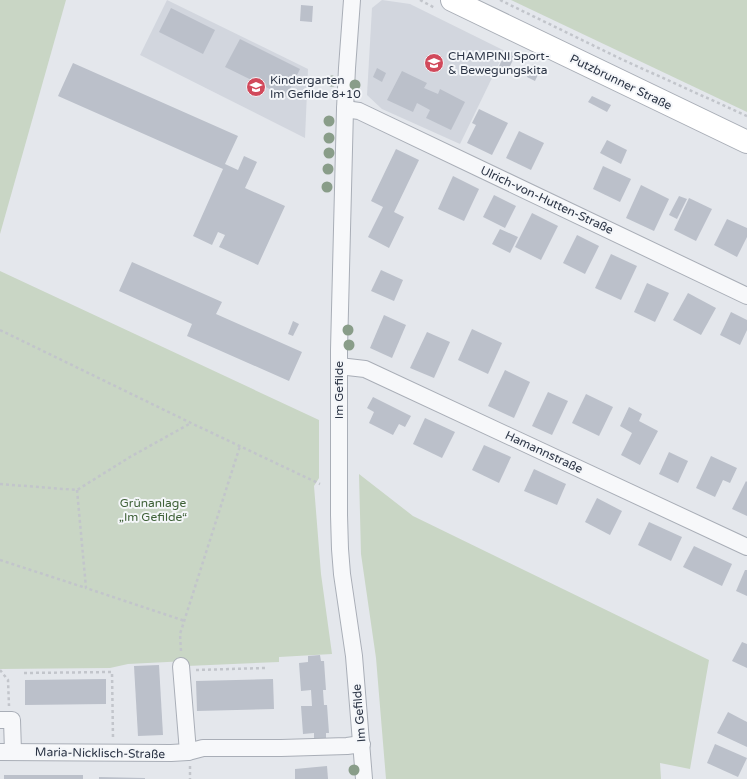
<svg xmlns="http://www.w3.org/2000/svg" width="747" height="779" font-family="'Varela Round',sans-serif">
<style>
.built{fill:#d2d6de}
.green{fill:#c9d6c5}
.building{fill:#bbc0ca}
.lines{fill:none;stroke-linecap:round;stroke-linejoin:round}
.street-casing{stroke:#a9aeb7;stroke-width:18}
.secondary-casing{stroke:#a9aeb7;stroke-width:24}
.path{stroke:#c2c5cb;stroke-width:2.5;stroke-dasharray:3 3;stroke-linecap:butt}
.street{stroke:#f7f8fa;stroke-width:16}
.secondary{stroke:#fff;stroke-width:22}
.tree{fill:#899d89}
.labels{text-anchor:middle;stroke-width:4;stroke-linejoin:round;paint-order:stroke}
.poi-label{font-size:12px;fill:#2b3445;stroke:#f4f6f9;text-anchor:start}
.street-label{font-size:12px;fill:#2b3445;stroke:#f4f6f9}
.park-label{font-size:12px;fill:#3f6138;stroke:#f4f6f9}
</style>
<rect width="100%" height="100%" fill="#e4e7ec"/>
<g class="built">
<path d="M167,0L308,69L305,138L140,55Z"/>
<path d="M382,0L410,4L505,51L460,144L382,109L367,95L372,8Z"/>
</g>
<g class="green">
<path d="M0,0H66L0,234Z"/>
<path d="M511,0H747V112Z"/>
<path d="M0,271L319,420V478L314,486L321,574L332,654L279,657V662L187,666V661L128,664L110,668L0,669Z"/>
<path d="M359,474L413,516L709,660L690,769L660,763L661,779H386L376,658L361,554Z"/>
</g>
<g class="building">
<path d="M301,5L313,6L312,22L300,21Z"/>
<path d="M171,8L215,30L203,54L159,32Z"/>
<path d="M240,39L300,69L286,97L225,67Z"/>
<path d="M507,50L516,54L507,72L498,68Z"/>
<path d="M73,63L238,136L225,164L238,170L244,156L257,162L245,188L285,206L258,265L219,247L225,235L218,232L212,245L193,236L223,169L58,96Z"/>
<path d="M533,64L541,68L535,81L527,77Z"/>
<path d="M377,68L386,73L382,82L373,77Z"/>
<path d="M402,71L427,83L424,88L438,94L440,89L465,102L451,130L426,118L430,110L417,103L413,112L387,100Z"/>
<path d="M592,96L611,105L607,112L588,102Z"/>
<path d="M479,109L508,123L492,155L467,143L476,125L472,123Z"/>
<path d="M519,131L544,143L531,170L506,158Z"/>
<path d="M607,140L627,150L621,164L600,153Z"/>
<path d="M396,149L419,160L394,212L404,217L389,248L368,237L383,207L371,201Z"/>
<path d="M603,166L631,179L620,202L593,189Z"/>
<path d="M453,176L479,189L464,221L438,209Z"/>
<path d="M641,185L669,199L654,231L626,218Z"/>
<path d="M494,195L516,206L505,228L483,217Z"/>
<path d="M679,196L687,199L677,219L669,215Z"/>
<path d="M689,198L712,209L696,241L674,230Z"/>
<path d="M532,213L558,226L541,260L515,247Z"/>
<path d="M727,219L747,228V237L737,257L714,245Z"/>
<path d="M500,229L518,237L510,253L492,244Z"/>
<path d="M577,235L599,246L585,274L563,263Z"/>
<path d="M611,254L637,266L621,300L595,288Z"/>
<path d="M132,262L222,302L216,314L302,352L289,381L187,336L192,324L119,291Z"/>
<path d="M381,270L403,280L394,301L371,291Z"/>
<path d="M647,283L669,293L655,322L634,312Z"/>
<path d="M688,293L716,308L701,335L673,320Z"/>
<path d="M731,312L747,320V330L740,345L720,335Z"/>
<path d="M384,315L406,325L392,358L370,348Z"/>
<path d="M293,321L299,324L293,336L288,334Z"/>
<path d="M472,329L502,343L488,374L458,360Z"/>
<path d="M427,332L450,342L434,378L410,368Z"/>
<path d="M505,370L530,382L514,418L488,406Z"/>
<path d="M548,392L568,401L552,435L532,426Z"/>
<path d="M586,394L613,407L599,436L572,423Z"/>
<path d="M373,397L411,416L405,427L399,424L393,435L369,423L374,412L367,408Z"/>
<path d="M629,407L642,414L639,421L658,431L640,465L621,455L632,433L620,426Z"/>
<path d="M425,418L455,432L442,458L413,444Z"/>
<path d="M484,445L511,457L499,483L472,470Z"/>
<path d="M669,452L688,461L678,483L659,474Z"/>
<path d="M711,456L737,468L730,483L723,480L715,497L696,488Z"/>
<path d="M534,469L566,484L557,505L524,491Z"/>
<path d="M746,481L747,482V516L732,509Z"/>
<path d="M597,498L622,511L610,535L585,522Z"/>
<path d="M649,522L682,537L671,561L638,545Z"/>
<path d="M694,546L732,564L722,586L683,567Z"/>
<path d="M745,570H747V596L736,591Z"/>
<path d="M742,642L747,644V668L732,661Z"/>
<path d="M320,655L321,661H324L326,690H323L324,705H327L329,733H326V739L314,740V733L303,734L301,706H312L311,690L301,691L299,663L308,662V656Z"/>
<path d="M159,665L163,735L138,736L134,666Z"/>
<path d="M106,679V704L25,705V680Z"/>
<path d="M273,679L274,709L197,711L196,681Z"/>
<path d="M728,712L747,722V747L717,733Z"/>
<path d="M715,744L747,758L738,777L707,763Z"/>
<path d="M327,766L328,779H295V769Z"/>
<rect x="4" y="775" width="79" height="4"/>
<path d="M99,777L145,778V779H99Z"/>
</g>
<g class="lines">
<g class="street-casing">
<g id="street">
<path d="M352,0L347,68L345,109L339,350V515L340,549L342,574L354,656L364,779"/>
<path d="M345,109L359,111L747,296"/>
<path d="M339,366L365,369L747,547"/>
<path d="M181,666L188,752"/>
<path d="M0,720H12L13,752"/>
<path d="M0,752L171,753L188,752L203,748H281L347,746L362,744"/>
</g>
</g>
<g class="secondary-casing">
<path id="secondary" d="M452,0L747,142"/>
</g>
<g class="path">
<path d="M420,0L435,8"/>
<path d="M500,0L621,59L747,116"/>
<path d="M0,330L191,423L320,484"/>
<path d="M0,484L77,490L130,457L191,423"/>
<path d="M77,490L86,588L185,621"/>
<path d="M0,560L86,588"/>
<path d="M181,651L180,634L240,446"/>
<path d="M0,670L8,680L9,706"/>
<path d="M196,670L265,668"/>
<path d="M24,673L112,672L113,738"/>
<path d="M190,766V779"/>
</g>
<use href="#street" class="street"/>
<use href="#secondary" class="secondary"/>
</g>
<g class="tree">
<circle cx="332" cy="81" r="5.5"/>
<circle cx="355" cy="85" r="5.5"/>
<circle cx="329" cy="121" r="5.5"/>
<circle cx="329" cy="138" r="5.5"/>
<circle cx="329" cy="153" r="5.5"/>
<circle cx="328" cy="169" r="5.5"/>
<circle cx="327" cy="187" r="5.5"/>
<circle cx="348" cy="330" r="5.5"/>
<circle cx="349" cy="345" r="5.5"/>
<circle cx="354" cy="770" r="5.5"/>
</g>
<defs>
<g id="school-disc" transform="scale(1)"><circle r="9.5" fill="#d1495b" stroke="#f4f6f9"/><path d="M0-5L7-2L0 1L-7-2ZM-4 1L0 2.5L4 1V4Q0 6-4 4Z" fill="#fff"/></g>
</defs>
<g fill-rule="evenodd">
<use href="#school-disc" x="434" y="63"/>
<use href="#school-disc" x="256" y="87"/>
</g>
<g class="labels">
<g class="poi-label">
<text x="448" y="60">CHAMPINI Sport-<tspan x="448" dy="14">&amp; Bewegungskita</tspan></text>
<text x="270" y="84">Kindergarten<tspan x="270" dy="14">Im Gefilde 8+10</tspan></text>
</g>
<g class="street-label">
<text transform="translate(621 82) rotate(26)" y="4">Putzbrunner Straße</text>
<text transform="translate(547 200) rotate(25)" y="4">Ulrich-von-Hutten-Straße</text>
<text transform="translate(339 390) rotate(-90)" y="4">Im Gefilde</text>
<text transform="translate(544 452) rotate(25)" y="4">Hamannstraße</text>
<text transform="translate(359 713) rotate(-95)" y="4">Im Gefilde</text>
<text transform="translate(100 753) rotate(1)" y="4">Maria-Nicklisch-Straße</text>
</g>
<g class="park-label">
<text x="153" y="507">Grünanlage<tspan x="153" dy="14">„Im Gefilde“</tspan></text>
</g>
</g>
</svg>
